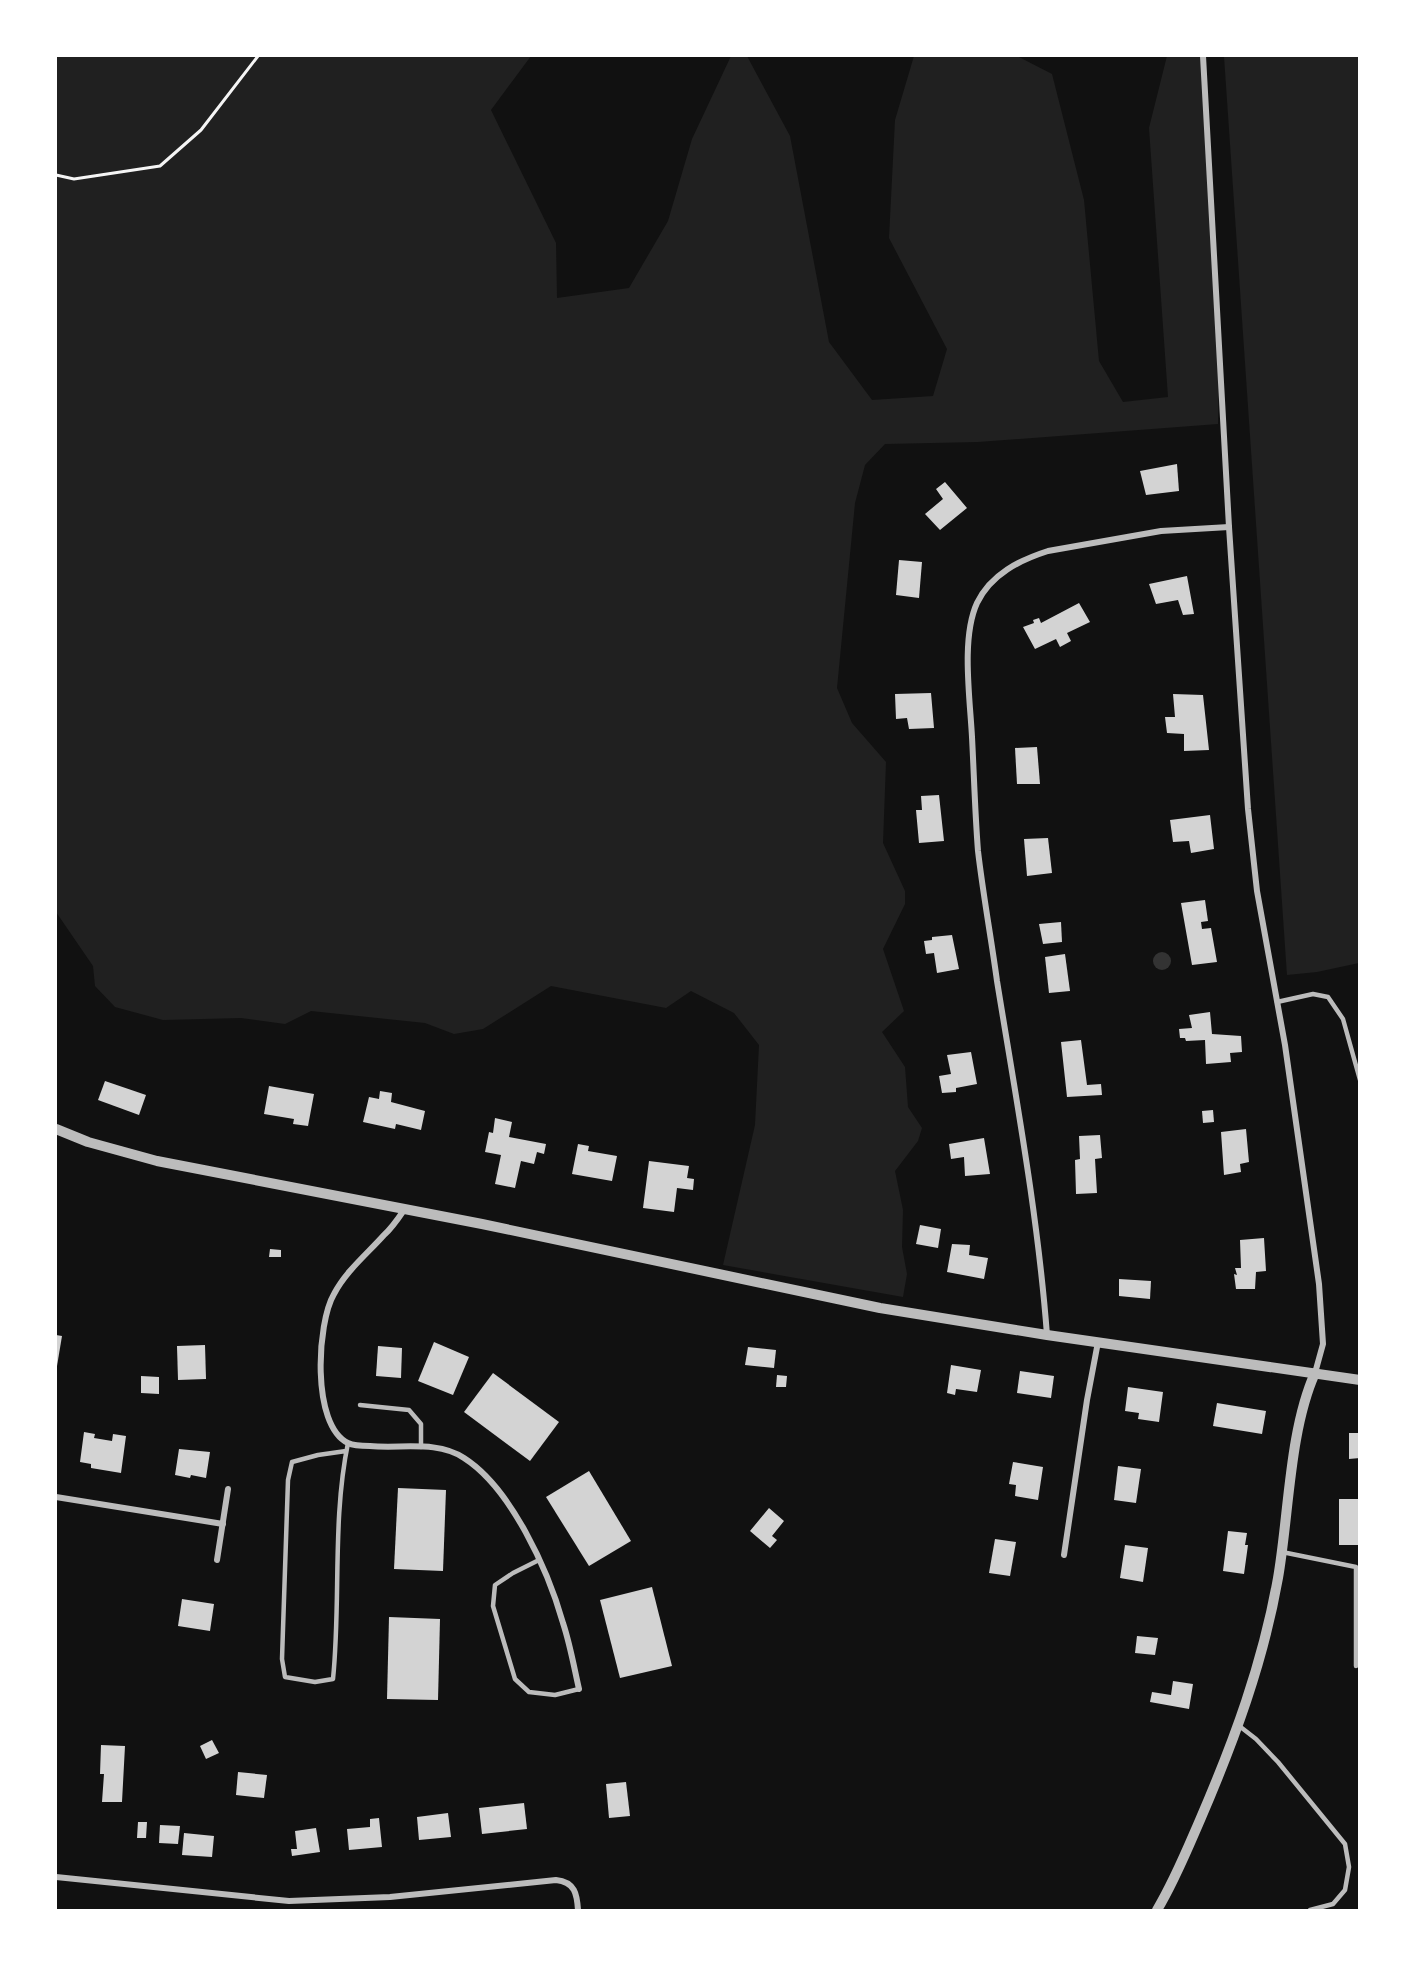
<svg xmlns="http://www.w3.org/2000/svg" width="1415" height="1966" font-family="Mulish,sans-serif">
<style>
.green{fill:#202020}
.water{fill:#333}
.building{fill:#d3d3d3}
.lines{fill:none;stroke-linecap:round;stroke-linejoin:round}
.path{stroke:#f5f5f5;stroke-width:3}
.service{stroke:#bcbcbc;stroke-width:4.5}
.minor{stroke:#bcbcbc;stroke-width:6}
.tertiary{stroke:#bcbcbc;stroke-width:10}
</style>
<rect width="100%" height="100%" fill="#111"/>
<g class="green">
<path d="M56,56H531L491,110L556,243L557,298L629,288L668,221L692,139L731,56H747L790,136L829,342L872,400L933,396L947,349L889,238L895,120L914,56H1017L1052,74L1084,200L1099,361L1123,402L1168,397L1149,128L1167,56H1203L1219,342L1218,424L978,442L885,444L865,465L855,503L837,688L852,723L886,762L883,843L905,891V904L883,949L904,1011L882,1032L905,1067L908,1107L922,1128L918,1141L895,1171L903,1210L902,1247L907,1274L903,1297L723,1265L755,1125L759,1045L734,1013L691,991L666,1008L551,986L483,1029L454,1034L425,1023L311,1011L285,1024L241,1018L163,1020L115,1007L95,986L93,966L56,912Z"/>
<path d="M1224,56H1359V963L1317,972L1287,975Z"/>
</g>
<circle class="water" cx="1162" cy="961" r="9"/>
<g class="building">
<path d="M1177,464L1179,491L1146,495L1140,471Z"/>
<path d="M945,482L967,508L940,530L925,514L943,499L936,489Z"/>
<path d="M899,560L922,562L919,598L896,595Z"/>
<path d="M1187,576L1194,614L1183,615L1178,600L1156,604L1149,584Z"/>
<path d="M1079,603L1090,622L1067,633L1071,641L1060,647L1056,639L1035,649L1023,627L1034,623L1033,620L1039,618L1041,623Z"/>
<path d="M931,693L934,728L909,729L907,718L896,719L895,694Z"/>
<path d="M1173,694L1203,695L1209,750L1184,751V734L1167,733L1165,717H1175Z"/>
<path d="M1037,747L1040,784H1017L1015,748Z"/>
<path d="M939,795L944,841L919,843L916,810H922L921,796Z"/>
<path d="M1210,815L1214,849L1191,853L1189,841L1173,842L1170,820Z"/>
<path d="M1048,838L1052,873L1027,876L1024,839Z"/>
<path d="M1205,900L1208,921L1201,922L1202,929L1211,928L1217,962L1192,965L1181,903Z"/>
<path d="M1061,922L1062,942L1043,944L1039,924Z"/>
<path d="M952,935L959,969L937,973L934,953L926,954L924,941L932,940V937Z"/>
<path d="M1065,954L1070,991L1049,993L1045,957Z"/>
<path d="M1210,1012L1212,1034L1241,1036L1242,1052L1230,1053L1231,1062L1206,1064L1205,1040L1186,1041L1185,1038H1180L1179,1029L1192,1028L1189,1015Z"/>
<path d="M1081,1040L1087,1085L1101,1084L1102,1095L1067,1097L1061,1042Z"/>
<path d="M971,1052L977,1084L956,1088V1092L942,1093L939,1076L951,1074L947,1055Z"/>
<path d="M105,1081L146,1095L139,1115L98,1100Z"/>
<path d="M269,1086L314,1094L308,1126L293,1124L294,1119L264,1114Z"/>
<path d="M380,1091L392,1093L391,1102L425,1111L421,1130L396,1124L395,1129L363,1122L369,1097L379,1099Z"/>
<path d="M1213,1110L1214,1122L1203,1123L1202,1111Z"/>
<path d="M495,1118L512,1122L509,1137L546,1144L544,1154L537,1152L534,1164L521,1161L515,1188L495,1184L501,1155L485,1152L489,1132L493,1133Z"/>
<path d="M1246,1129L1249,1162L1240,1164L1241,1172L1224,1175L1221,1132Z"/>
<path d="M1100,1135L1102,1158L1095,1159L1097,1193L1076,1194L1075,1160L1080,1159L1079,1136Z"/>
<path d="M984,1138L990,1174L965,1176L964,1157L951,1159L949,1144Z"/>
<path d="M578,1144L589,1146L588,1151L617,1156L612,1181L572,1174Z"/>
<path d="M649,1161L689,1166L687,1178L694,1179L693,1190L677,1188L674,1212L643,1208Z"/>
<path d="M920,1225L941,1229L938,1248L916,1244Z"/>
<path d="M1264,1238L1266,1271L1256,1272L1255,1289H1236L1234,1274L1237,1275L1235,1268H1241L1240,1240Z"/>
<path d="M952,1244L970,1245L969,1255L988,1258L984,1279L947,1272Z"/>
<path d="M270,1249L281,1250V1257H269Z"/>
<path d="M1119,1279L1151,1281L1150,1299L1119,1296Z"/>
<path d="M56,1335L62,1336L57,1366H56Z"/>
<path d="M434,1342L469,1357L453,1395L418,1381Z"/>
<path d="M205,1345L206,1379L178,1380L177,1346Z"/>
<path d="M378,1346L402,1348L401,1378L376,1376Z"/>
<path d="M748,1347L776,1350L774,1368L745,1365Z"/>
<path d="M951,1365L981,1370L977,1392L956,1389L955,1395L947,1393Z"/>
<path d="M1020,1371L1054,1376L1051,1398L1017,1393Z"/>
<path d="M493,1373L559,1422L530,1461L464,1412Z"/>
<path d="M777,1375L787,1376L786,1387H776Z"/>
<path d="M141,1376L159,1377V1394L141,1393Z"/>
<path d="M1128,1387L1163,1392L1159,1422L1138,1419L1139,1413L1125,1411Z"/>
<path d="M1217,1403L1266,1411L1262,1434L1213,1426Z"/>
<path d="M84,1432L95,1434L94,1438L112,1441L113,1434L126,1436L121,1473L91,1468V1464L80,1462Z"/>
<path d="M1349,1433H1360V1458L1349,1459Z"/>
<path d="M179,1449L210,1452L206,1478L191,1475L190,1478L175,1475Z"/>
<path d="M1013,1462L1043,1467L1038,1500L1015,1496L1016,1485L1009,1484Z"/>
<path d="M1118,1466L1141,1469L1136,1503L1114,1500Z"/>
<path d="M589,1471L631,1541L589,1566L546,1497Z"/>
<path d="M398,1488L446,1490L443,1571L394,1569Z"/>
<rect x="1339" y="1499" width="21" height="46"/>
<path d="M769,1508L784,1521L772,1536L777,1540L770,1548L750,1531Z"/>
<path d="M1228,1531L1247,1533L1245,1545H1248L1244,1574L1223,1571Z"/>
<path d="M995,1539L1016,1542L1010,1576L989,1573Z"/>
<path d="M1125,1545L1148,1548L1143,1582L1120,1578Z"/>
<path d="M652,1587L672,1666L620,1678L600,1600Z"/>
<path d="M182,1599L214,1604L210,1631L178,1626Z"/>
<path d="M389,1617L440,1619L438,1700L387,1699Z"/>
<path d="M1137,1636L1158,1638L1155,1655L1135,1653Z"/>
<path d="M1173,1681L1193,1684L1189,1709L1150,1702L1152,1692L1171,1695Z"/>
<path d="M212,1740L219,1753L206,1759L200,1746Z"/>
<path d="M101,1745L125,1746L122,1802H102L104,1774H100Z"/>
<path d="M238,1772L267,1775L264,1798L236,1795Z"/>
<path d="M626,1782L630,1816L609,1818L606,1784Z"/>
<path d="M524,1803L527,1829L482,1834L479,1808Z"/>
<path d="M448,1813L451,1837L419,1840L417,1817Z"/>
<path d="M379,1818L382,1847L349,1850L347,1829L370,1827V1819Z"/>
<path d="M138,1822H147L146,1838H137Z"/>
<path d="M160,1825L180,1826L178,1844L159,1843Z"/>
<path d="M316,1828L320,1852L292,1856L291,1849H297L295,1831Z"/>
<path d="M184,1833L214,1836L212,1857L182,1855Z"/>
</g>
<g class="lines">
<path class="path" d="M56,175L74,179L160,166L201,130L258,56"/>
<g class="service">
<path d="M1277,1002L1313,994L1328,997L1343,1019L1360,1080"/>
<path d="M360,1405L409,1410L421,1424V1447"/>
<path d="M346,1451L318,1455L292,1462L288,1480L282,1659L285,1677L315,1682L333,1679C341,1601 332,1520 348,1443"/>
<path d="M1282,1552L1356,1567V1666"/>
<path d="M539,1560L513,1573L495,1585L493,1606L515,1679L529,1692L555,1695L579,1689"/>
<path d="M1238,1725L1256,1739L1278,1762L1345,1844L1349,1867L1345,1890L1333,1904L1310,1910"/>
</g>
<g class="minor">
<path d="M1203,56L1229,527L1248,809L1257,891L1285,1045L1319,1284L1323,1344L1315,1373"/>
<path d="M404,1210C398,1219 392,1228 384,1235C367,1254 346,1271 334,1294C317,1323 311,1425 348,1443C354,1446 364,1446 370,1446C401,1449 437,1440 464,1458C511,1488 548,1570 563,1623C570,1644 574,1667 579,1689"/>
<path d="M1047,1335C1038,1216 1016,1098 997,981C991,937 983,894 978,851C975,813 974,775 972,737C970,698 961,638 977,603C991,574 1020,560 1048,551L1161,531L1229,527"/>
<path d="M56,1497L223,1524"/>
<path d="M1064,1555L1087,1400L1098,1342"/>
<path d="M217,1560L228,1489"/>
<path d="M56,1877L289,1901L390,1897L556,1880C575,1882 577,1894 578,1910"/>
</g>
<g class="tertiary">
<path d="M56,1129L88,1142L157,1161L482,1224L880,1308L1047,1335L1360,1380"/>
<path d="M1157,1910C1174,1882 1187,1850 1200,1820C1234,1741 1263,1663 1278,1578C1289,1515 1289,1431 1315,1373"/>
</g>
</g>
<rect width="1415" height="1966" fill="none" stroke="#ffffff" stroke-width="114"/>
</svg>
